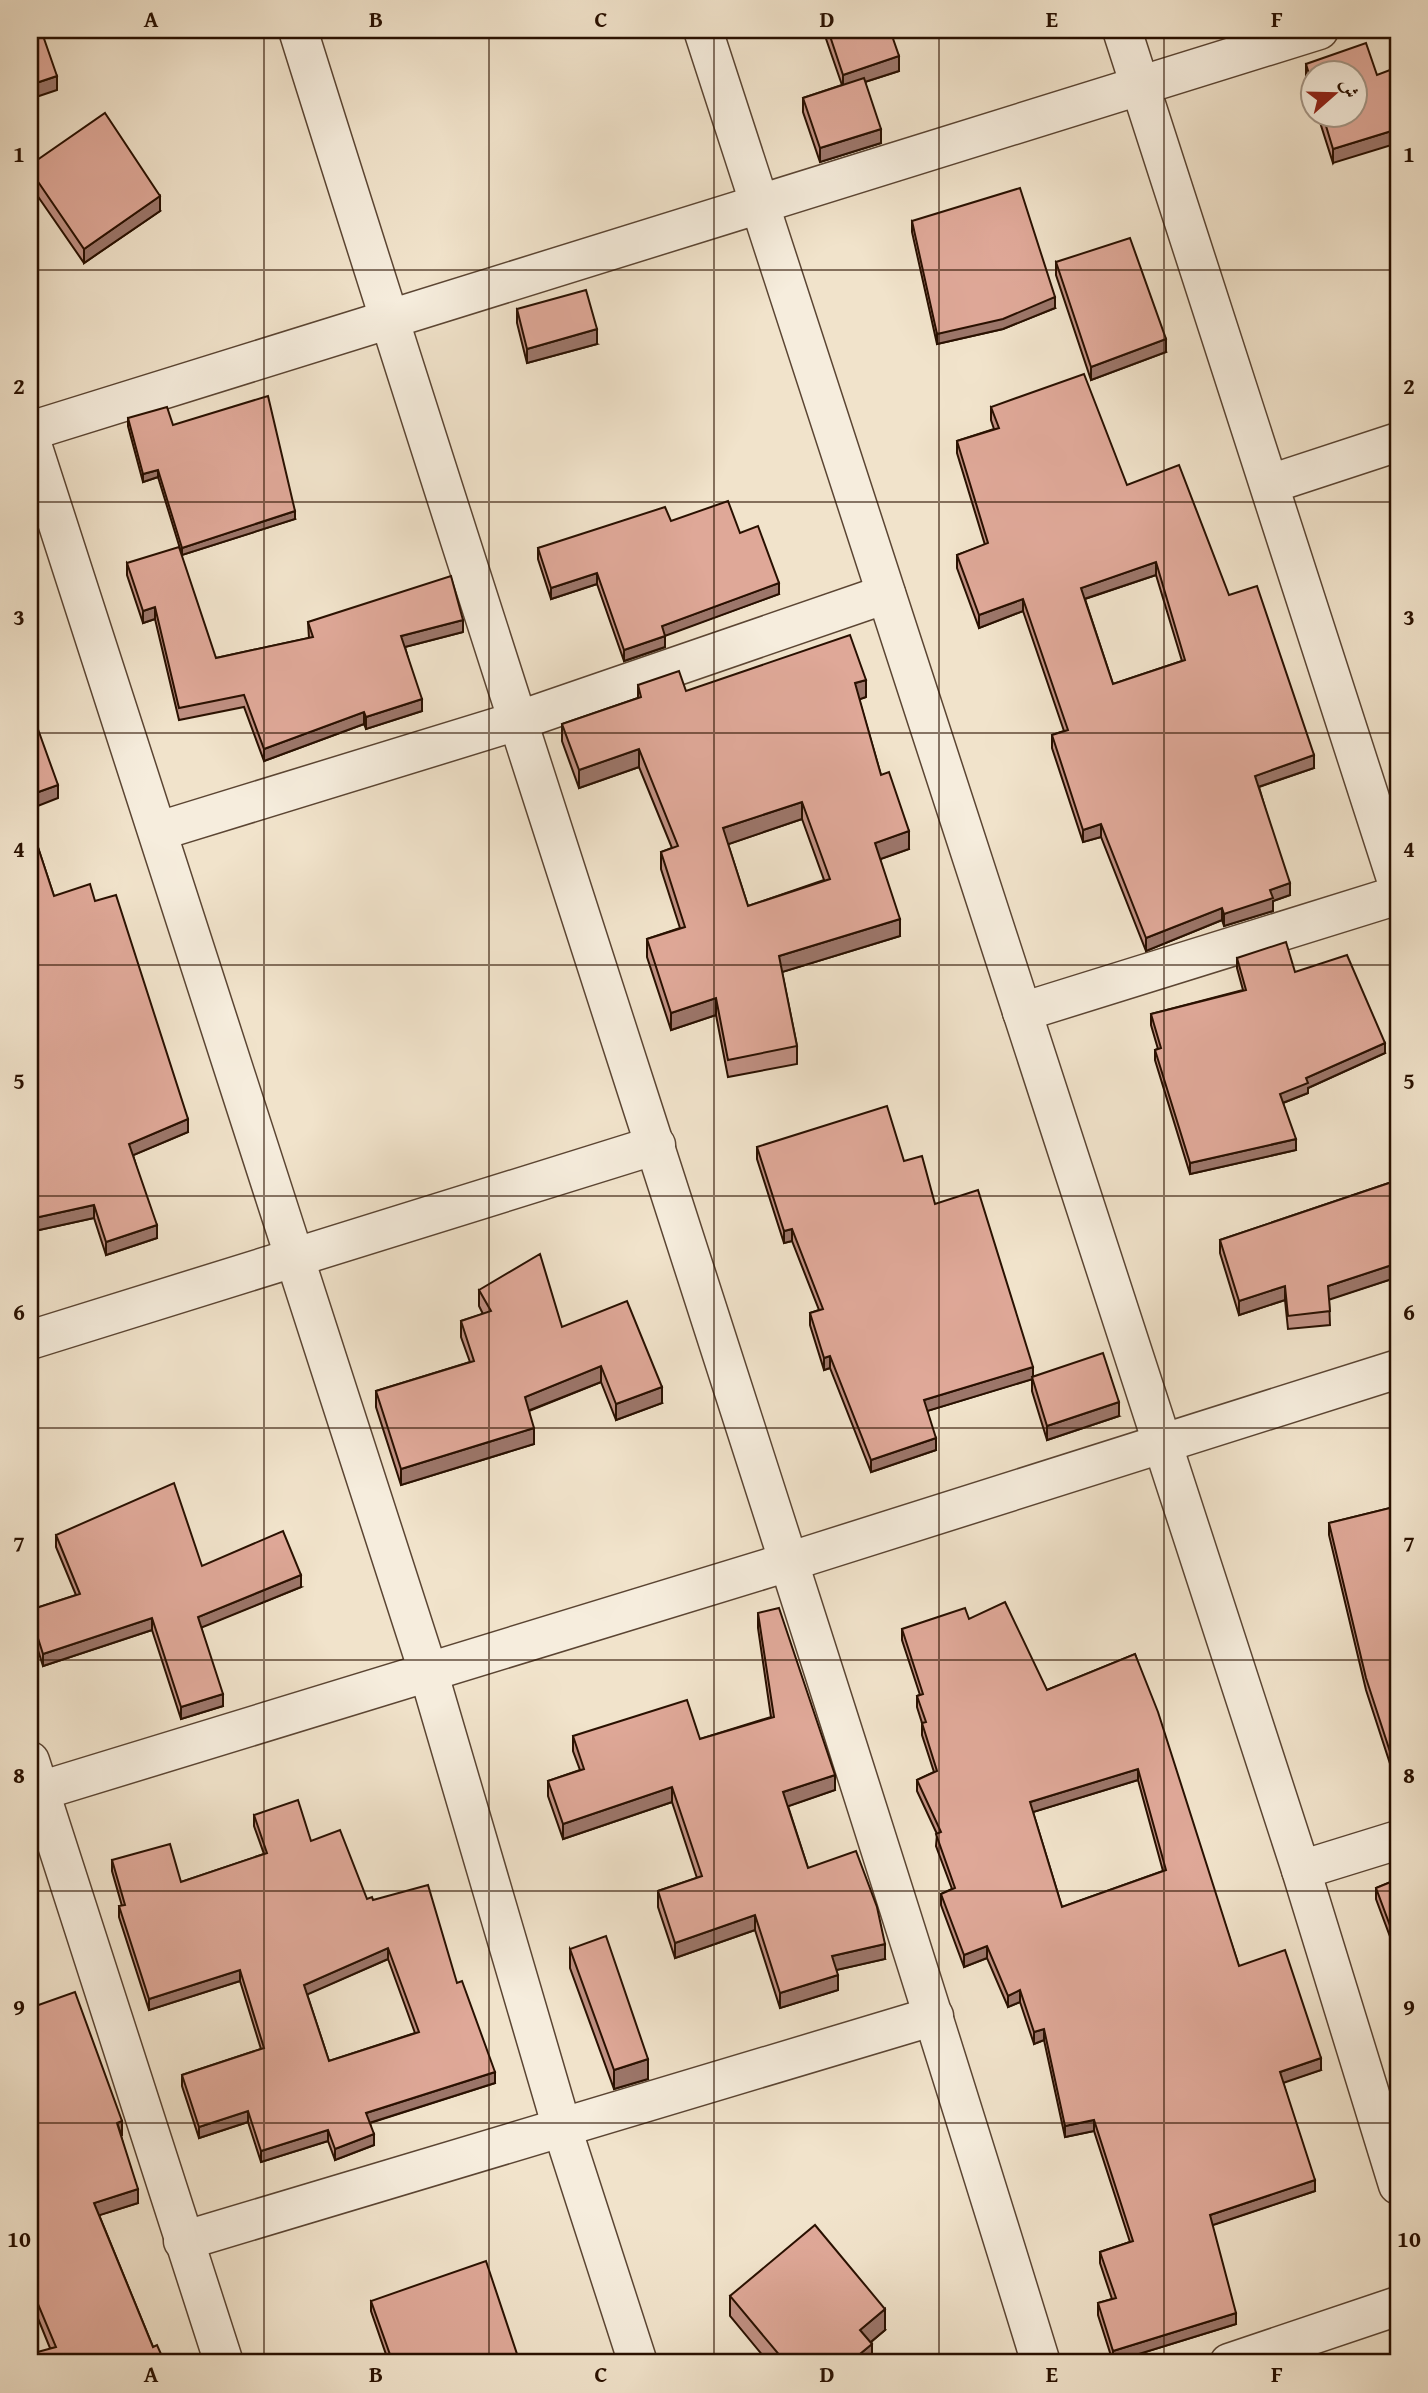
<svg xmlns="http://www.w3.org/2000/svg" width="1428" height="2393" font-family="'Gentium Book Plus',Amiri,serif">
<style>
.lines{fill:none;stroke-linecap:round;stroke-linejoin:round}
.street-casing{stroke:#5b4533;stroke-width:41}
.street{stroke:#f6eddd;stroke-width:38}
.wall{fill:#c09083;stroke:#291000;stroke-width:2;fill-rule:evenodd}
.shaded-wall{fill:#9c766a;stroke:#291000;stroke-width:2}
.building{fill:#dfa898;stroke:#291000;stroke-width:2;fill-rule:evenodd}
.grid{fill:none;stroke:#291000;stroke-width:2;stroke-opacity:0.55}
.neatline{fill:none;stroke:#291000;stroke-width:2.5}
.grid-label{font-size:23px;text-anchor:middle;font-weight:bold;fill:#291000}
</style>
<rect width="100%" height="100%" fill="#f1e3cb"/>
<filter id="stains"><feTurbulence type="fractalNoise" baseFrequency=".00286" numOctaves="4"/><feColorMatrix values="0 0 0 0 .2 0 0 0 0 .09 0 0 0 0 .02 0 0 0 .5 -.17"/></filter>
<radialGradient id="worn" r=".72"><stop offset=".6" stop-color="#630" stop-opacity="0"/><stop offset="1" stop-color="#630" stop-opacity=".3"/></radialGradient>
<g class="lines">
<g class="street-casing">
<g id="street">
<path d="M298,30C542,809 801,1583 1041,2363"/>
<path d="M703,30L1301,1870L1398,2185"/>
<path d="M1122,30L1398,885"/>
<path d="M30,431L1319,30"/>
<path d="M30,438L428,1671L562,2128L638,2363"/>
<path d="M1270,484L1398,442"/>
<path d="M159,831L517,721L886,594"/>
<path d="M1022,1012L1398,895"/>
<path d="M30,1340L656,1145"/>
<path d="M30,1761L224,2363"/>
<path d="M30,1794L788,1562L1398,1369"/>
<path d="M1301,1870L1398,1840"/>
<path d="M183,2241L934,2016"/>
<path d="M1229,2363L1398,2306"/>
</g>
</g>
<use href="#street" class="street"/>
</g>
<g class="wall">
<path d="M823,30H890L899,71L865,82L881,143L820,162L803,112V98L842,85Z"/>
<path d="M1306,64L1377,75L1333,163L1318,116H1354L1312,74V98L1306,78Z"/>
<path d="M30,165L160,211L84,263L30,185Z"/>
<path d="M912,221L1055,308L1003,329L937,344L912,232Z"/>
<path d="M1056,262L1166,352L1091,380L1056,275Z"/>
<path d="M517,309L597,344L527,363L517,323Z"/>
<path d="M991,407L1127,485L1229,595L1314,768L1259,787L1290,895L1273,901V911L1224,926L1222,920L1146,951L1101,837L1083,842L1052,748V735L1064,731L1023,611L979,628L957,568V555L985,545L957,453V441L994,429L991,420ZM1156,575L1182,661L1113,684L1085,599Z"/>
<path d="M128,418L173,425L295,519L182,555L158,477L143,482L128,426Z"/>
<path d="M671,521L740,533L779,594L665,635V647L624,661L597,584L551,599L538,559V548Z"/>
<path d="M127,563L216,658L309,638L308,622L463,632L405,647L422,711L366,729L364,724L264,761L244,707L179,720L155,619L143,623L127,575Z"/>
<path d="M638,685L686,691L866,697L859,699L881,775L909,849L880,859L900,936L782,972L797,1046V1064L728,1077L716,1015L671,1030L647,957V939L680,928L661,869V852L672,848L639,767L579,788L562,741V724L638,698ZM802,819L824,880L748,906L728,844Z"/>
<path d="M30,823L54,896L95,901L188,1132L133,1155L157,1238L106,1255L94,1218L30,1232Z"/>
<path d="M1237,958L1295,972L1385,1053L1308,1088V1093L1283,1103L1296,1150L1190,1174L1155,1060V1050L1158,1049L1151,1025V1014L1243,990L1237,968Z"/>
<path d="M757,1147L904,1161L935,1204L1033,1376L1119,1416L1047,1440L1032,1391V1379L927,1411L936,1450L871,1472L830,1368L824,1370L810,1325V1313L819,1310L792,1241L784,1243L757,1159Z"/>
<path d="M1398,1180V1277L1329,1299L1330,1325L1288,1329L1285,1300L1239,1315L1220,1253V1240Z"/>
<path d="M479,1290L562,1327L662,1403L616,1420L601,1382L529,1411L534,1444L401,1485L376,1407V1391L470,1362L461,1337V1321L483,1314L479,1306Z"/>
<path d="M1398,1506L1396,1782L1366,1690L1329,1535V1523Z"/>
<path d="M56,1535L202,1566L301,1587L201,1627L223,1706L181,1719L152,1630L43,1666L30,1625V1610L76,1595L56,1547Z"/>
<path d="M758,1613L835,1790L788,1806L808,1868L885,1959L836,1970L838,1990L780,2008L755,1930L675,1958L658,1907V1891L697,1878L672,1802L563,1839L548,1796V1781L580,1770L573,1751V1736L700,1739L771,1717L758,1628Z"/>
<path d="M969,1619L1047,1690L1135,1654L1239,1966L1321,2070L1283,2082L1315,2191L1212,2225L1236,2324L1113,2362L1098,2315V2303L1112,2299L1100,2263V2252L1130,2242L1094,2131L1065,2137L1044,2040L1034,2044L1020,2002L1008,2007L987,1958L964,1967L941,1905V1894L952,1889L936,1846L937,1834L917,1791V1780L934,1772L922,1735V1723L917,1707V1696L920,1695L902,1640V1629ZM1138,1780L1163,1871L1062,1907L1033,1812Z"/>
<path d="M254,1815L311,1841L367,1899L373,1900L457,1983L495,2083L370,2123L374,2145L335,2160L328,2141L261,2162L248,2122L199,2138L182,2086V2075L261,2049L240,1981L149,2010L119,1917V1906H122L112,1871V1860L181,1882L264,1854L254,1826ZM388,1959L415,2033L329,2061L307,1994Z"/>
<path d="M1398,1879V1958L1376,1899V1888Z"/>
<path d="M570,1949L648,2079L614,2089L570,1968Z"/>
<path d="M30,2008L121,2136L138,2203L99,2215L153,2347L165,2363L50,2348L30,2299Z"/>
<path d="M730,2296L885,2330L871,2342L872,2363H769L730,2316Z"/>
<path d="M371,2301L520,2363H389L371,2311Z"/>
</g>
<g class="shaded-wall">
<path d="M899,56V71L843,89V75Z"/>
<path d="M57,76V90L30,99V85Z"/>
<path d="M881,129V143L820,162V148Z"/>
<path d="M1398,129V143L1333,163V149Z"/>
<path d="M160,196V211L84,263V249Z"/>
<path d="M1055,297V308L1003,329L937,344V334Z"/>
<path d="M597,329V344L527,363V349Z"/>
<path d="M1166,339V352L1091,380V367Z"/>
<path d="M158,470V477L143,482V474Z"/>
<path d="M295,511V519L182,555V548Z"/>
<path d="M1156,562V575L1081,600V588Z"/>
<path d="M597,573V584L551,599V588Z"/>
<path d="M779,583V594L662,637V626Z"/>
<path d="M1023,599V611L979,628V615Z"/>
<path d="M155,607V619L143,623V611Z"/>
<path d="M463,620V632L401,648V636Z"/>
<path d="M665,636V647L624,661V650Z"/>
<path d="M866,680V697L855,701V683Z"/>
<path d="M422,699V711L366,729V717Z"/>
<path d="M364,712V724L264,761V749Z"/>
<path d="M639,749V767L579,788V770Z"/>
<path d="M1314,755V768L1255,788V776Z"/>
<path d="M58,785V798L30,809V795Z"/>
<path d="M802,802V819L723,846V828Z"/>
<path d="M1101,824V837L1083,842V830Z"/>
<path d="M909,831V849L875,861V843Z"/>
<path d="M1290,883V895L1273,901V911L1224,926V914L1270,890Z"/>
<path d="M1222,908V920L1146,951V938Z"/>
<path d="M900,919V936L779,973V956Z"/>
<path d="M716,998V1015L671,1030V1013Z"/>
<path d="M1385,1043V1053L1308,1088V1093L1280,1104V1094L1306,1078Z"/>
<path d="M188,1119V1132L129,1157V1144Z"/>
<path d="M1296,1139V1150L1190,1174V1163Z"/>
<path d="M94,1205V1218L30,1232V1219Z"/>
<path d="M157,1225V1238L106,1255V1242Z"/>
<path d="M792,1229V1241L784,1243V1231Z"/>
<path d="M1398,1263V1277L1328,1300V1286Z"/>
<path d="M1285,1286V1300L1239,1315V1301Z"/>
<path d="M830,1356V1368L824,1370V1358Z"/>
<path d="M601,1366V1382L525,1412V1397Z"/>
<path d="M1033,1367V1379L924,1412V1400Z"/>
<path d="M662,1387V1403L616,1420V1404Z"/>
<path d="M1119,1402V1416L1047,1440V1426Z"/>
<path d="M534,1428V1444L401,1485V1469Z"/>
<path d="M936,1438V1450L871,1472V1460Z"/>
<path d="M301,1575V1587L198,1629V1617Z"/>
<path d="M152,1618V1630L43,1666V1654Z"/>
<path d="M223,1694V1706L181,1719V1707Z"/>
<path d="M1138,1769V1780L1030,1813V1802Z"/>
<path d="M1396,1770H1398V1781L1396,1782Z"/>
<path d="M835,1775V1790L783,1808V1792Z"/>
<path d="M672,1787V1802L563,1839V1824Z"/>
<path d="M755,1915V1930L675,1958V1943Z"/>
<path d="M885,1944V1959L832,1971V1956Z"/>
<path d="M987,1946V1958L964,1967V1955Z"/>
<path d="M388,1948V1959L304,1996V1985Z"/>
<path d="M240,1970V1981L149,2010V1999Z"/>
<path d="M838,1975V1990L780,2008V1993Z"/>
<path d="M1020,1990V2002L1008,2007V1996Z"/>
<path d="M1044,2029V2040L1034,2044V2032Z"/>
<path d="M1321,2058V2070L1280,2084V2072Z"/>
<path d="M648,2059V2079L614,2089V2070Z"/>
<path d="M495,2072V2083L366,2124V2113Z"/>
<path d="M248,2111V2122L199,2138V2127Z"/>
<path d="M1094,2120V2131L1065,2137V2126Z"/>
<path d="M122,2121V2136L117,2123Z"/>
<path d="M328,2130V2141L261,2162V2151Z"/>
<path d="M374,2134V2145L335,2160V2149Z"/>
<path d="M1315,2180V2191L1210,2226V2215Z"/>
<path d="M138,2189V2203L94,2217V2203Z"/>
<path d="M885,2309V2330L860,2351V2330Z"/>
<path d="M1236,2313V2324L1113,2362V2351Z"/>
<path d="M872,2344V2363H849Z"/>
</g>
<g class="building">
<path d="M30,30H41L57,76L30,85Z"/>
<path d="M828,30H890L899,56L843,75Z"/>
<path d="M1366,43L1377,75L1398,67V129L1333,149L1323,116H1354V74H1312V84L1306,64Z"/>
<path d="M864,78L881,129L820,148L803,98Z"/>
<path d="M105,113L160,196L84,249L30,170V165Z"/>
<path d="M1020,188L1055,297L1003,319L937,334L912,221Z"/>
<path d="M1130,238L1166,339L1091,367L1056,262Z"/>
<path d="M586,290L597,329L527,349L517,309Z"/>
<path d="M1084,374L1127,485L1179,465L1229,595L1257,586L1314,755L1255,776L1290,883L1270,890L1273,898L1224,914L1222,908L1146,938L1101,824L1083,830L1052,735L1068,730L1023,599L979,615L957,555L988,543L957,441L999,428L991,407ZM1156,562L1185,660L1113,684L1081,588Z"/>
<path d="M268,396L295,511L182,548L158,470L143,474L128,418L167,407L173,425Z"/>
<path d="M728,501L740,533L758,526L779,583L662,626L665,636L624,650L597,573L551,588L538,548L665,507L671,521Z"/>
<path d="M179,547L216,658L313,637L308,622L451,576L463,620L401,636L422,699L366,717L364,712L264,749L244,695L179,708L155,607L143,611L127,563Z"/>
<path d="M850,635L866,680L855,683L881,775L889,772L909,831L875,843L900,919L779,956L797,1046L728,1060L716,998L671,1013L647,939L685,927L661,852L678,846L639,749L579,770L562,724L641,697L638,685L679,671L686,691ZM802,802L830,879L748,906L723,828Z"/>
<path d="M30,707L58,785L30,795Z"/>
<path d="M30,823L54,896L90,884L95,901L116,895L188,1119L129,1144L157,1225L106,1242L94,1205L30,1219Z"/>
<path d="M1286,942L1295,972L1347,955L1385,1043L1306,1078L1308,1083L1280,1094L1296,1139L1190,1163L1155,1050L1161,1048L1151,1014L1246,990L1237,958Z"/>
<path d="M887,1106L904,1161L922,1156L935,1204L978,1190L1033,1367L924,1400L936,1438L871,1460L830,1356L824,1358L810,1313L823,1309L792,1229L784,1231L757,1147Z"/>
<path d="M1398,1180V1263L1328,1286L1330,1311L1288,1316L1285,1286L1239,1301L1220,1240Z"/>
<path d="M540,1254L562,1327L627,1301L662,1387L616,1404L601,1366L525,1397L534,1428L401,1469L376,1391L474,1361L461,1321L491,1311L479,1290Z"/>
<path d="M1103,1353L1119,1402L1047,1426L1032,1377Z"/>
<path d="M174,1483L202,1566L283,1531L301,1575L198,1617L223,1694L181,1707L152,1618L43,1654L30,1613V1610L80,1594L56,1535Z"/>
<path d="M1398,1506V1770H1396L1366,1678L1329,1523Z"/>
<path d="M1005,1602L1047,1690L1135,1654L1158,1712L1239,1966L1285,1950L1321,2058L1280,2072L1315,2180L1210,2215L1236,2313L1113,2351L1098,2303L1116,2298L1100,2252L1133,2241L1094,2120L1065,2126L1044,2029L1034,2032L1020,1990L1008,1996L987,1946L964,1955L941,1894L955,1888L936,1834L941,1832L917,1780L937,1771L922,1723L926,1722L917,1696L923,1694L902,1629L965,1608L969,1619ZM1138,1769L1166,1870L1062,1907L1030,1802Z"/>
<path d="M779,1608L835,1775L783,1792L808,1868L856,1851L877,1907L885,1944L832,1956L838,1975L780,1993L755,1915L675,1943L658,1891L702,1876L672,1787L563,1824L548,1781L584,1769L573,1736L687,1700L700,1739L774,1717L758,1613Z"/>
<path d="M298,1800L311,1841L340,1830L367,1899L372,1897L373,1900L428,1885L457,1983L462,1981L495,2072L366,2113L374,2134L335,2149L328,2130L261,2151L248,2111L199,2127L182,2075L264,2048L240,1970L149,1999L119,1906L125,1905L112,1860L170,1844L181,1882L267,1853L254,1815ZM388,1948L419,2032L329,2061L304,1985Z"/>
<path d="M1398,1879V1947L1376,1888Z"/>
<path d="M606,1936L648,2059L614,2070L570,1949Z"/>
<path d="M75,1992L122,2121L117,2123L138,2189L94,2203L153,2347L157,2345L165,2363H30V2354L56,2347L30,2285V2008Z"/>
<path d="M815,2225L885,2309L860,2330L872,2344L849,2363H786L730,2296Z"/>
<path d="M486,2261L520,2363H393L371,2301Z"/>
</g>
<path class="grid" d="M264,30V2363M489,30V2363M714,30V2363M939,30V2363M1164,30V2363M30,270H1398M30,502H1398M30,733H1398M30,965H1398M30,1196H1398M30,1428H1398M30,1660H1398M30,1891H1398M30,2123H1398"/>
<rect width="1428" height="2393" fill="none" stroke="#f1e3cb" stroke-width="77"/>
<g transform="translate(1334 94) rotate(70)"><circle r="33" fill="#f6eddd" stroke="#a49585" stroke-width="2"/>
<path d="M0-5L12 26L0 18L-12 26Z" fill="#8f2418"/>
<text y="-10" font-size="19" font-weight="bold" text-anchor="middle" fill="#291000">ش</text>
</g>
<rect x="38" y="38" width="1352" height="2316" class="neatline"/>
<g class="grid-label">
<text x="151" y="27">A</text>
<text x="376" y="27">B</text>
<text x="601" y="27">C</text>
<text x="827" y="27">D</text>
<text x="1052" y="27">E</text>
<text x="1277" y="27">F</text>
<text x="19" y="162">1</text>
<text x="1409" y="162">1</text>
<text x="19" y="394">2</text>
<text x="1409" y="394">2</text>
<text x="19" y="625">3</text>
<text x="1409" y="625">3</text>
<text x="19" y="857">4</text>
<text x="1409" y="857">4</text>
<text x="19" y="1089">5</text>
<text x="1409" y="1089">5</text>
<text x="19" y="1320">6</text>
<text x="1409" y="1320">6</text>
<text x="19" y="1552">7</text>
<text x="1409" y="1552">7</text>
<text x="19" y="1783">8</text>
<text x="1409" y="1783">8</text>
<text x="19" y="2015">9</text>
<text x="1409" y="2015">9</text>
<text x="19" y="2247">10</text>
<text x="1409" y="2247">10</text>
<text x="151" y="2382">A</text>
<text x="376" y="2382">B</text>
<text x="601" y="2382">C</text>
<text x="827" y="2382">D</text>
<text x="1052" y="2382">E</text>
<text x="1277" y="2382">F</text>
</g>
<rect width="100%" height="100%" filter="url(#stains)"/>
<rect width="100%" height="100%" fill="url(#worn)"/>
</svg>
